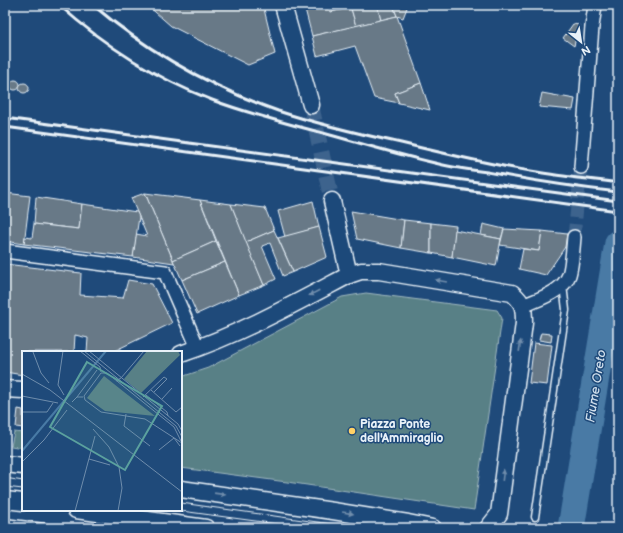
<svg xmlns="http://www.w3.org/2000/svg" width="623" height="533" font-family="'Balsamiq Sans',sans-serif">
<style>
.green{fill:#588086;stroke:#a0b8bf}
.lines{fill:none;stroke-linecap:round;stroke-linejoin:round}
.river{stroke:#487aa5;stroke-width:27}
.building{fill:#677987;stroke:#e8f1f8}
.minor-tunnel{stroke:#3d638d;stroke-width:13;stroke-dasharray:13 6;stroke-linecap:butt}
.tertiary-tunnel{stroke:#3d638d;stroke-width:16;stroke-dasharray:16 8;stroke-linecap:butt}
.service-casing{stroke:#e8f1f8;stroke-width:9}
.minor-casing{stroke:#e8f1f8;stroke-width:16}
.tertiary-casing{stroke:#e8f1f8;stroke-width:19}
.service{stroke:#1f4a7a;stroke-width:6}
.minor{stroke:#1f4a7a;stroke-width:13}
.tertiary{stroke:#1f4a7a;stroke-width:16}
.tram{stroke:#e8f1f8;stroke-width:1}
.rail{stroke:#e8f1f8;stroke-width:3}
.oneway{fill:#6f8dac}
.poi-dot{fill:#ffd166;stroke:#1f4a7a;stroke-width:1.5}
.labels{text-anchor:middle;stroke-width:3;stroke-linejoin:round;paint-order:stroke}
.poi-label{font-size:12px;font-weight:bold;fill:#e8f1f8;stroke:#1f4a7a;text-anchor:start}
.water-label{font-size:13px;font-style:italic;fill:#d0dfec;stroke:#1f4a7a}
.inset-river{fill:none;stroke:#487aa5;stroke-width:2}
.inset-road{fill:none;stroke:#6f8dac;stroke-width:1}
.view{fill:#5ba19e;fill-opacity:0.15;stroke:#5ba19e;stroke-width:2}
.inset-edge{fill:none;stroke:#e8f1f8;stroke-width:2}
</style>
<rect width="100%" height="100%" fill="#1f4a7a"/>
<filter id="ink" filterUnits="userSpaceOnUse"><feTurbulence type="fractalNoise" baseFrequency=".025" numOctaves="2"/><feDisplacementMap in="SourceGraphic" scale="8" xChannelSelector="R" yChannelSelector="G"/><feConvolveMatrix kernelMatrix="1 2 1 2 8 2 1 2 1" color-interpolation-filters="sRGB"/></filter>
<g filter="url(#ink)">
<g class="green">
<path d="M366,293L497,310L502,318L474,510L287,482L181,468V377L208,368L342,297Z"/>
<path d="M14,432L23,433V448L11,446Z"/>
</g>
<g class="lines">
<path class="river" d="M571,528L618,243"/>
</g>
<g class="building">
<path d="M147,5H263L275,54L248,65L171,26Z"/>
<path d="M304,5H329L330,12L349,8L348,5H350L356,26L312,36Z"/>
<path d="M329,5H348L349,8L330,12Z"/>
<path d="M350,5H377L381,20L356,26Z"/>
<path d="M377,5H393L397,16L381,20Z"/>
<path d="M393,5H408L403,18L397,16Z"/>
<path d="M397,16L421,83L395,93L399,103L374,98L355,46L317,56L312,36Z"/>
<path d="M573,24L579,25L574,46L563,38Z"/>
<path d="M5,77L10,80L7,89H5Z"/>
<circle cx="15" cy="85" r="5"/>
<circle cx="24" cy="88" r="5"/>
<path d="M421,83L430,110L399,103L395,93Z"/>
<path d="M542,93L575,99L573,110L539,107Z"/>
<path d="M5,193L30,196L24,244L5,241Z"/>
<path d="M145,193L200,200L216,241L173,260Z"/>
<path d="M145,193L173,260L174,263L133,257L136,234L147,236L131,198Z"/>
<path d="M36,197L82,204L79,229L34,224Z"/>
<path d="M200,200L231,204L264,285L239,295Z"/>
<path d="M313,201L319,227L285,237L278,211Z"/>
<path d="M82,204L137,212L139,217L133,257L24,244L25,237L32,238L34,224L79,229Z"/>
<path d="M231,204L265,208L274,230L246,242Z"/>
<path d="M351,211L404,220L401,248L357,239Z"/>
<path d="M404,220L431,223V253L401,248Z"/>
<path d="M431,223L456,226L452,257L431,253Z"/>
<path d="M483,224L504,229L501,239L481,235Z"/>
<path d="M319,227L327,257L293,272L278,238Z"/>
<path d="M504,229L542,231L539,251L500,245Z"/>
<path d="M274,230L293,272L283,276L270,243L262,246L276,279L264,285L246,242Z"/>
<path d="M455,230L501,239L496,266L452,257Z"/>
<path d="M542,231L567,234L565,247L546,275L519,269L523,249L539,251Z"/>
<path d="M216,241L225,262L182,280L173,260Z"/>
<path d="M225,262L239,295L197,314L182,280Z"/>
<path d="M5,264L81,273L80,295L123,298L128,280L152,284L172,323L112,352H87L88,338L75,335L74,352H23V375L5,372Z"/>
<path d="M541,333L552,334L551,342L539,340Z"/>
<path d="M534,343L552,345L547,385L529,383Z"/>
<path d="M18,409L23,410V428L16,427Z"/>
</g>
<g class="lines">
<path class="minor-tunnel" d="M574,237L581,167"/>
<path class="tertiary-tunnel" d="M311,105L332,201"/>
<g class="service-casing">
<g id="service">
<path d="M535,517L566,310L563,285"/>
<path d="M5,522L52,528"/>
</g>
</g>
<g class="minor-casing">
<g id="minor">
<path d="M581,167L592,27L595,5"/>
<path d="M5,251L165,272L198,348"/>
<path d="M523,306C538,299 563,292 569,275C572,266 573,248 574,237"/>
</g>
</g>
<g class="tertiary-casing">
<g id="tertiary">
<path d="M283,5L311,105"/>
<path d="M332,201L349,275"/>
<path d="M181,354C240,334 294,304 349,275L361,271H379L512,293C524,303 524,308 524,323L499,514L488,528"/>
<path d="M5,389L23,390"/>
<path d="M5,464L23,466"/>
<path d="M181,489L333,511L408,523L433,528"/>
<path d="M5,500L23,502"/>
<path d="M76,510L206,528"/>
</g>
</g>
<use href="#service" class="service"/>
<use href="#minor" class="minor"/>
<use href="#tertiary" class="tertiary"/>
<g class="tram">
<path d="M5,478L23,481"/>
<path d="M5,487L23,489"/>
<path d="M181,503L360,528"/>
<path d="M174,510L307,528"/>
</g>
<g class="rail">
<path d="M59,5C104,45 155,78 212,100C252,115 293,125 334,136C369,146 404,156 439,164C455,168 471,170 487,172C530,180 574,187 618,192"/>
<path d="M93,5C147,51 211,87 278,111C318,124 360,134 401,143C446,154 491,165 537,172C564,177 591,179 618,183"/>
<path d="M5,118L618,201"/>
<path d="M5,127L618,211"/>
</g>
</g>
<defs><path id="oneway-solid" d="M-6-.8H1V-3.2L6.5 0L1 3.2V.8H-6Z"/></defs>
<g class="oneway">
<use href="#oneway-solid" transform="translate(441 281) rotate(-170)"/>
<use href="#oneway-solid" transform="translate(314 293) rotate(152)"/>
<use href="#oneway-solid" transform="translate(520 346) rotate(-82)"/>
<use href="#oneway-solid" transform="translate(503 475) rotate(-83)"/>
<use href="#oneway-solid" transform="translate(220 494) rotate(8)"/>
<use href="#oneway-solid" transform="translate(348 513) rotate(9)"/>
</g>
</g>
<circle class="poi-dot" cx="352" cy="431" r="4"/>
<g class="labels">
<g class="poi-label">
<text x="360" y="428">Piazza Ponte<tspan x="360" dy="14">dell'Ammiraglio</tspan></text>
</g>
<g class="water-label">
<text transform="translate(595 386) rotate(-81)" y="5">Fiume Oreto</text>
</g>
</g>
<g transform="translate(22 351)">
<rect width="160" height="160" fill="#1f4a7a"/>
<path d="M125,0H156L158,4L119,42L102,28ZM82,25L102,41L133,65L83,60L65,47Z" fill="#588086"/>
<path class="inset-river" d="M0,100L84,0"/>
<path class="inset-road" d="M41,0L36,34L42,44M58,0L78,16L79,21M62,0L154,75L160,86M67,0L156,73L160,80V99M11,1L19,22L27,32M79,22L62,45L63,49L79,61L123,68L160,92M79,22H85L152,76L159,90M0,23L28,39L160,141M94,30L99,27L122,0M129,39L154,61L160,56M124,44L145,61L146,65M0,45L36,52M55,46L75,19M121,46L142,26L145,28L132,41M140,48L150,37M50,51L55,46H61M0,61H25L31,52M104,63L102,75L128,95M71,78L87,96L97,116L100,137L96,160M137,99L152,87L158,95M67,108L88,114M0,111L22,89L45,59M53,160L73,85"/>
<path class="view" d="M65,11L140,55L103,119L28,76Z"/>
<rect width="160" height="160" class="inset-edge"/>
</g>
<rect width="623" height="533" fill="none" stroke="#1f4a7a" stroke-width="20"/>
<rect x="10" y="10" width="603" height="513" fill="none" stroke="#e8f1f8" stroke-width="1.5" filter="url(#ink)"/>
<g transform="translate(581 42) rotate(150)" stroke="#1f4a7a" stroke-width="3" paint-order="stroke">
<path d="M0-3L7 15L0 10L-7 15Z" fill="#e8f1f8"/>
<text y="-6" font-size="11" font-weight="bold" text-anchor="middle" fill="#e8f1f8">N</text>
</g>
</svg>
